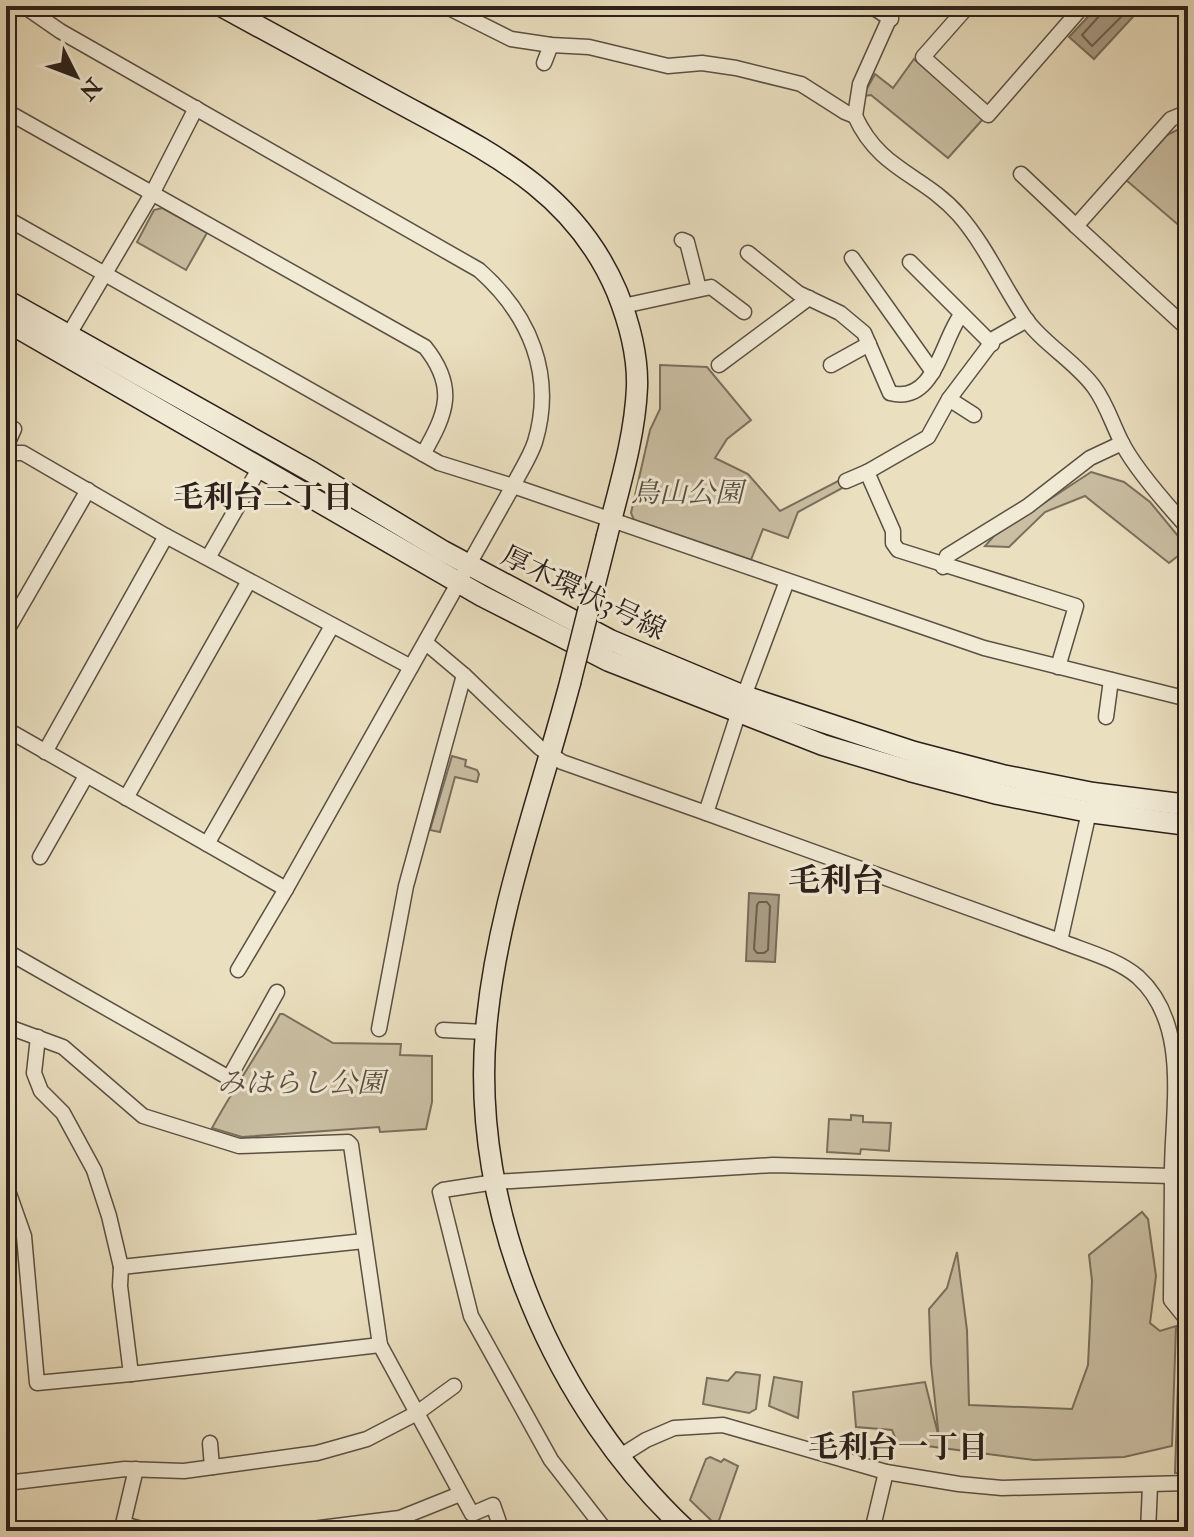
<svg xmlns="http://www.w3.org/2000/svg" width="1194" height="1537" font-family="'IM FELL Double Pica','Noto Serif JP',serif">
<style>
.green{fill:#cabfa3;stroke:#7a705e;stroke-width:2}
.water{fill:#a99e87;stroke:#776c5b;stroke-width:2}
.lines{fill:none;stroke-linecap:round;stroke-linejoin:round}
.shore{stroke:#6a5f50;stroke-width:2}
.street-casing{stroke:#5b5043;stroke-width:17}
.secondary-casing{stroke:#2b201a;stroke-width:23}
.street{stroke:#f1ead5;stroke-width:14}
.secondary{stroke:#f1ead5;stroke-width:20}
.secondary-bridge-casing{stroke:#2b201a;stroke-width:23;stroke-linecap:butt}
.secondary-bridge{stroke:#f1ead5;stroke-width:20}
.labels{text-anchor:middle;stroke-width:6;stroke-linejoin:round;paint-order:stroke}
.park-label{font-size:28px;font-style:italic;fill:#5b5043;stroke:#f1ead5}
.street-label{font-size:28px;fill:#2b201a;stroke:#f1ead5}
.neighbourhood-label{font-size:30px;font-weight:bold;fill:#2b201a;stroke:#f1ead5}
.quarter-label{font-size:32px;font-weight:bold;fill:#2b201a;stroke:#f1ead5}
</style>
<rect width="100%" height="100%" fill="#eadfbf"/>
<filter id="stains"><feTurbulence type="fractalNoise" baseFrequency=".0025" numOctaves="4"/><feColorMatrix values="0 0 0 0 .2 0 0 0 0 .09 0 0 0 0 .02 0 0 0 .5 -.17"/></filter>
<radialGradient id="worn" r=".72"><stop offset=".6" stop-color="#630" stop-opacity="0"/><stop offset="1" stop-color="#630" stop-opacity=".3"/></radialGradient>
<g class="green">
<path d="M914,59L983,119L948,158L871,95L863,96L875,74L893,88Z"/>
<path d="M1185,126H1188V224L1183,229L1126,180L1167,135Z"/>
<path d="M162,208L207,233L186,270L137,242L154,210Z"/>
<path d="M660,365L707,367L751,420L727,439L715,458L748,474L780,511L844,478L846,486L798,512L788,538L763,529L751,560L634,520L631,513L650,430L660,409Z"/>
<path d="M1091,472L1124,482L1150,502L1188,548L1169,563L1085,496L1045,512L1009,547L985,546L994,536Z"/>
<path d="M452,756L466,760L465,766L477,770L479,774L477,782L455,777L440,832L430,830Z"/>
<path d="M280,1014H283L333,1043L401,1044L400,1055L432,1056V1102L426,1129L380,1132L379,1127L242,1137L212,1128C233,1089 258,1054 280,1014Z"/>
<path d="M851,1115L863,1116V1122L891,1123L889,1151L861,1149L860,1154L827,1152L829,1119L851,1120Z"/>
<path d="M1142,1212L1148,1219L1156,1276L1150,1323L1160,1331L1176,1326L1172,1446L1124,1457L1034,1460L897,1442L892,1430L856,1427L853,1392L925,1382L939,1438L931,1364L929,1309L947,1288L957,1252L967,1330L969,1405L1072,1409L1088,1365L1092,1281L1089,1255Z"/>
<path d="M1180,1321L1188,1330V1473H1175Z"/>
<path d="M736,1372L760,1375L756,1409L749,1413L703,1404L707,1378L728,1381Z"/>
<path d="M774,1377L802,1382L798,1418L769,1406Z"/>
<path d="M710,1457L721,1462L724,1459L738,1466L717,1526L690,1500L706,1459Z"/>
</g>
<g class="water">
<path d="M1098,6H1143L1094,59L1069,37Z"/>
<path d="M749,893L779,895L775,962L746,961Z"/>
</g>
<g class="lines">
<g class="shore">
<path d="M1103,6L1101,14L1082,35L1092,46L1132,6"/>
<path d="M759,902H767L770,906L768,950L764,953H757L754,949L757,905Z"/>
</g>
<g class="street-casing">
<g id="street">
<path d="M445,6L511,39L551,45L589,47L668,66L702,63L736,68L801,84L845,112L855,116C880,171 923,174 959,215C986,246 1002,284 1025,318C1043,344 1075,361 1094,387C1106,403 1112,423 1121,441C1134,468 1168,506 1188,528"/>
<path d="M871,6L891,19"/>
<path d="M968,6L923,57L988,115L1083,6"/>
<path d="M248,21L256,6"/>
<path d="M544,63L551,45"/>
<path d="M6,111L425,347C457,387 447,413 423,454"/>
<path d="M1188,112L1171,119L1076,226L1188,329"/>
<path d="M855,116L860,84L895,6"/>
<path d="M1021,174L1076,226"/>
<path d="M6,218L439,463L513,486C520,472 530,457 535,442C555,375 530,315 479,270L60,31L24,6"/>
<path d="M682,240L687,242L699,289"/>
<path d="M748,253L798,293L840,313L864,333L890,393C935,405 942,339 961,315"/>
<path d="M852,258L933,372"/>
<path d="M910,262L992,344"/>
<path d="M623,306L711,287L744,312"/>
<path d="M1027,320L995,338L949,399L928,437L867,472L893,531V543L898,550L1076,606L1058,667"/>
<path d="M65,341L153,192L196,108"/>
<path d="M719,365L809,298"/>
<path d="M831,365L869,344"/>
<path d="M949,399L974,415"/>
<path d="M6,447L14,429"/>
<path d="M6,453H23L166,536L411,667"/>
<path d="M846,481L867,472"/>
<path d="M208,558L259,469"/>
<path d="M943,567L947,556L1028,506L1090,458L1122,443"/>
<path d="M6,632L88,490"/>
<path d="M426,643L464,675L540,748L562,762L706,813L744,696L787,581"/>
<path d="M1106,717L1111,680"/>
<path d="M6,729L286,889"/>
<path d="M45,752L166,536"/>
<path d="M126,798L249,581"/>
<path d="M706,813L1060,941C1085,951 1117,959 1138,977C1192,1026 1171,1114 1172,1177C1172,1218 1171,1259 1171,1300L1188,1321"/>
<path d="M207,844L332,626"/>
<path d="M40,857L86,776"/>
<path d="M1060,941L1089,812"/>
<path d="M6,951L229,1078L277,992"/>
<path d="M238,970L286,889L513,486L984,648L1188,699"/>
<path d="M6,1026L63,1047L143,1116L239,1146L348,1142L351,1145L380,1345L472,1514L493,1505L502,1531"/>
<path d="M379,1029L406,886L464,675"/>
<path d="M443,1030L485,1032"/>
<path d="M6,1185L24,1236L37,1383L131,1374L120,1286L121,1267L109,1216L94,1170L63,1113L41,1091L34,1073L38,1037"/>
<path d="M121,1267L364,1241"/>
<path d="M131,1374L380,1345"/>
<path d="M210,1443L212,1467"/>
<path d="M619,1457L646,1440L674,1428L723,1425L886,1472L959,1484L1002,1488L1188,1483"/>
<path d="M136,1469L123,1524L149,1531"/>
<path d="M6,1483L125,1469L184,1471L317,1453L367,1439L417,1413L454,1386"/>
<path d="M296,1531L400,1518L460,1494"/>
<path d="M606,1531L551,1460L471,1316L440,1192L443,1190L495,1182L773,1165L1172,1176"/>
<path d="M872,1531L886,1472"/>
<path d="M1148,1531L1150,1486"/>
</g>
</g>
<g class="secondary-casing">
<g id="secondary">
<path d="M221,6C278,37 335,68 392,99C485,150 573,188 617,292C629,322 638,355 637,387C635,437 619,488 607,536"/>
<path d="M6,300L312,472L443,551L610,640L744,696L914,752L1002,775L1093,793L1188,805"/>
<path d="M6,321L482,596L609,661L823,745L910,771L998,794L1089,812L1188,825"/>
<path d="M570,683C540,797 496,912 486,1030C470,1213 555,1408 687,1531"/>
</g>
</g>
<use href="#street" class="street"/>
<use href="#secondary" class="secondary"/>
<g class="secondary-bridge-casing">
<path id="secondary-bridge" d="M570,683L607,536"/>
</g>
<use href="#secondary-bridge" class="secondary-bridge"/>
</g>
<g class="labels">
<g class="park-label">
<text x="687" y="502">鳥山公園</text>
<text x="301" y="1092">みはらし公園</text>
</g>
<g class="street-label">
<text transform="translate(584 592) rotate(26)" y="10">厚木環状3号線</text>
</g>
<g class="neighbourhood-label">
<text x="263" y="507">毛利台二丁目</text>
<text x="898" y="1457">毛利台一丁目</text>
</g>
<g class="quarter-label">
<text x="836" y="891">毛利台</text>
</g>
</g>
<rect width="1194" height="1537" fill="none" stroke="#eadfbf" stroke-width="32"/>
<rect x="8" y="8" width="1178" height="1521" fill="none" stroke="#2b201a" stroke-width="4"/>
<rect x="16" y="16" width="1162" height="1505" fill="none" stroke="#2b201a" stroke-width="2"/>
<g transform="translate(76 76) rotate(132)" stroke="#f1ead5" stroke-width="6" paint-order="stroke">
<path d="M0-6L14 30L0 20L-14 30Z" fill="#2b201a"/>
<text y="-12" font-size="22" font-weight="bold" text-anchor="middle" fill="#2b201a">N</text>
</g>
<rect width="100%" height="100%" filter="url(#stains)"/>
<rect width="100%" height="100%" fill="url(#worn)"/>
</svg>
